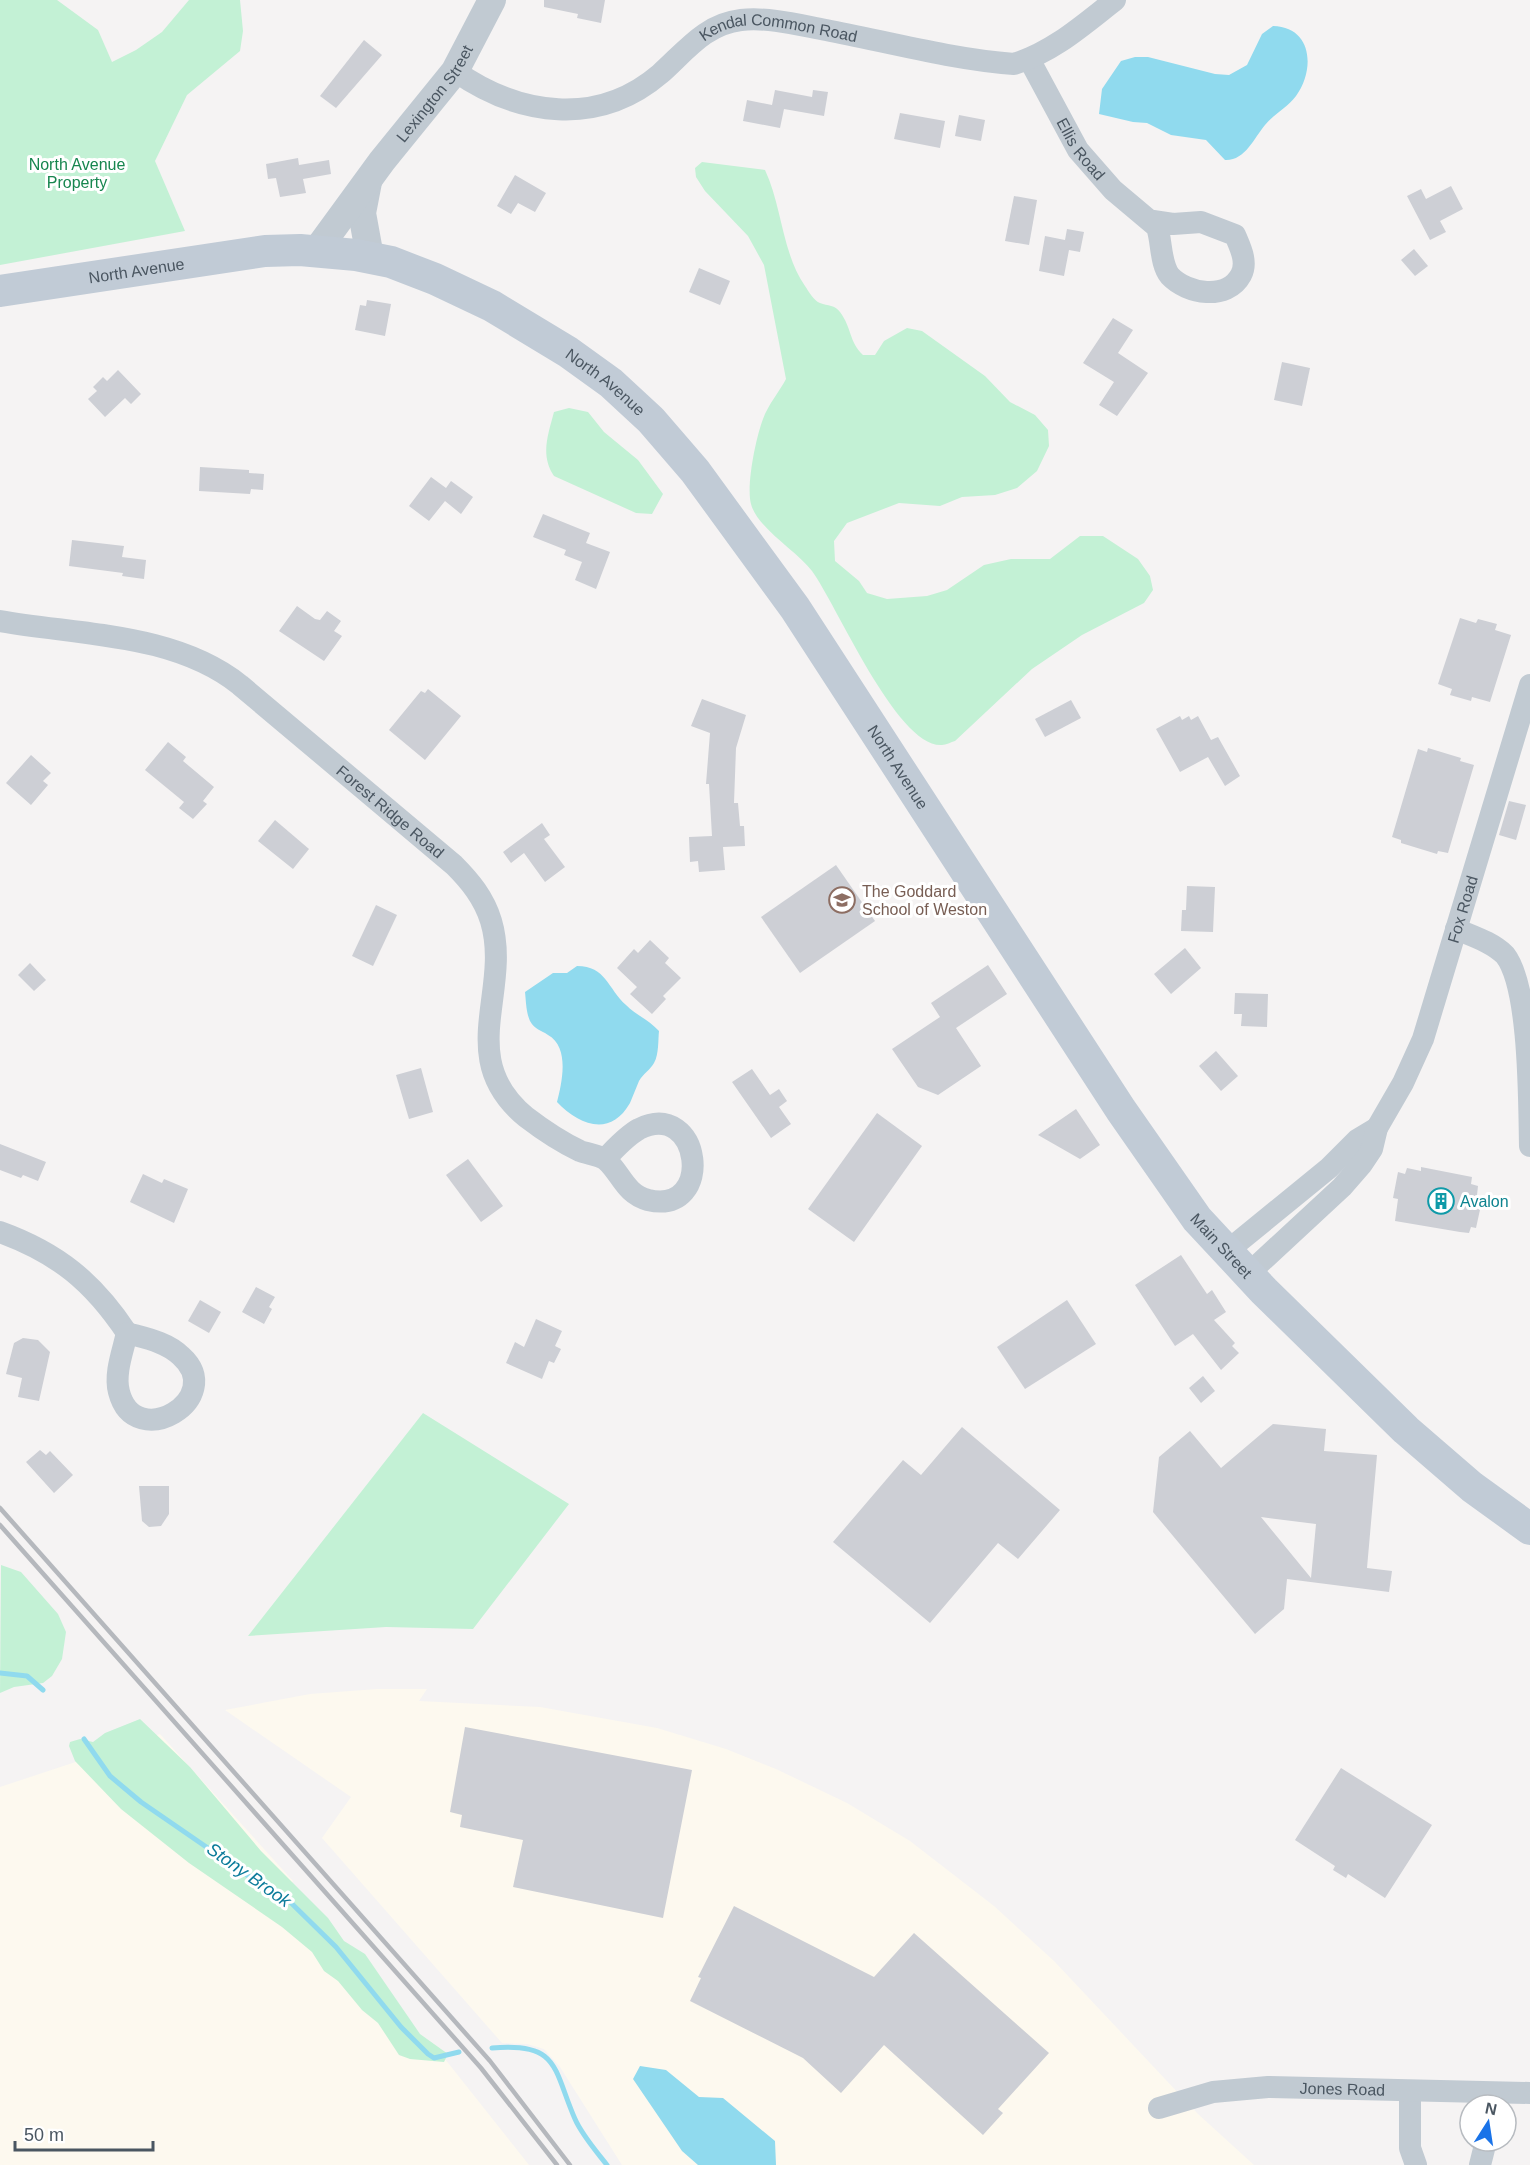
<svg xmlns="http://www.w3.org/2000/svg" width="1530" height="2165" font-family="Arial,sans-serif">
<style>
.commercial{fill:#fdf9ef}
.green{fill:#c3f1d5}
.water{fill:#90daee}
.lines{fill:none;stroke-linecap:round;stroke-linejoin:round}
.stream{stroke:#90daee;stroke-width:5}
.building{fill:#cdcfd5;fill-rule:evenodd}
.minor{stroke:#c1cad2;stroke-width:22}
.tertiary{stroke:#c1cad2;stroke-width:28}
.secondary{stroke:#c1cbd6;stroke-width:32}
.rail{stroke:#b5b8bd;stroke-width:4.5}
.labels{text-anchor:middle;stroke-width:6;stroke-linejoin:round;paint-order:stroke}
.street-label{font-size:16px;fill:#4a5661;stroke:#fff}
.park-label{font-size:16px;fill:#17864f;stroke:#fff}
.education-label{font-size:16px;fill:#785e54;stroke:#fff;text-anchor:start}
.culture-label{font-size:16px;fill:#0d838f;stroke:#fff;text-anchor:start}
.water-label{font-size:18px;font-style:italic;fill:#0c7c9b;stroke:#fff}
</style>
<rect width="100%" height="100%" fill="#f5f3f3"/>
<g class="commercial">
<path d="M377,1689H427L419,1701L540,1707L657,1728L726,1749L776,1769L847,1803L910,1841L994,1906L1054,1961L1198,2114L1254,2165H622L560,2067L544,2049L527,2044L502,2043L322,1838L351,1797L225,1710L310,1694Z"/>
<path d="M160,1734L293,1881L284,1894L401,2023L441,2054L529,2165H0V1787Z"/>
</g>
<g class="green">
<path d="M0,0H57L98,30L112,62L136,50L162,32L189,0H240L243,31L240,51L187,95L155,161L185,231L0,265Z"/>
<path d="M702,162L765,170C782,206 782,253 805,286C809,292 814,301 820,303C828,306 835,305 840,312C852,328 849,342 863,355H875L884,341L907,328L922,331L985,376L1010,402L1035,415L1048,430L1049,446L1037,471L1017,488L995,495L962,497L940,506L899,503L847,523L834,541L835,561L859,581L867,593L887,599L927,596L947,590L984,565L1011,559H1050L1080,536H1103L1138,559L1150,576L1153,590L1144,603L1082,635L1032,669L955,741C951,742 946,745 942,745C897,748 837,605 812,571C797,551 757,528 751,504C746,486 756,437 763,419C768,405 779,392 786,379L764,265L748,236L705,191L696,177L695,168Z"/>
<path d="M569,408L588,412L604,432L638,460L663,494L652,514L636,513L554,476C540,455 548,435 554,412Z"/>
<path d="M423,1413L569,1504L473,1629L386,1627L248,1636Z"/>
<path d="M1,1565L21,1572L58,1614L66,1632L62,1659L52,1676L43,1683L14,1687L0,1693Z"/>
<path d="M140,1719L190,1767L261,1851L328,1918L344,1941L365,1954L420,2034L448,2054L444,2062L410,2059L399,2055L378,2023L362,2010L338,1981L324,1971L312,1952L282,1927L189,1863L121,1809L75,1761L69,1746L70,1742L80,1739L93,1742L105,1733Z"/>
</g>
<g class="water">
<path d="M1273,26C1313,27 1315,70 1296,96C1287,108 1274,114 1265,125C1254,138 1245,161 1225,160L1206,140L1171,135L1147,123L1133,122L1099,114L1102,89L1121,61L1135,57H1148L1215,74L1229,75L1247,65L1262,34Z"/>
<path d="M577,966C606,966 608,989 626,1005C636,1015 649,1020 659,1031C658,1040 659,1054 654,1063C650,1070 643,1074 639,1081C636,1088 633,1096 630,1103C610,1138 579,1125 557,1102C562,1083 570,1047 548,1035C541,1030 535,1030 530,1021C526,1012 526,1001 525,992L553,973H567Z"/>
<path d="M640,2066L666,2070L699,2097L723,2098L775,2141L776,2165H698L682,2151L633,2079Z"/>
</g>
<g class="lines">
<g class="stream">
<path d="M0,1673L27,1676L43,1690"/>
<path d="M84,1739L110,1776L141,1802L247,1875L282,1894L336,1947L401,2027L428,2054L434,2058L459,2052"/>
<path d="M492,2048C560,2042 553,2069 575,2119C582,2135 596,2151 607,2165"/>
</g>
</g>
<g class="building">
<path d="M544,0H605L601,23L577,18L578,14L544,7Z"/>
<path d="M364,40L382,55L336,108L320,96Z"/>
<path d="M775,90L812,97L813,90L828,92L824,116L784,109L780,128L743,121L747,100L772,105Z"/>
<path d="M900,113L945,121L940,148L894,139Z"/>
<path d="M959,115L985,120L981,141L955,136Z"/>
<path d="M298,158L299,165L329,160L331,174L303,179L306,193L280,197L276,178L268,179L266,164Z"/>
<path d="M515,175L546,193L535,212L518,203L511,214L497,206Z"/>
<path d="M1451,186L1463,209L1440,221L1446,232L1430,240L1407,196L1421,189L1426,199Z"/>
<path d="M1014,196L1037,200L1029,245L1005,241Z"/>
<path d="M1067,229L1084,232L1080,252L1069,250L1064,276L1039,271L1045,236L1065,240Z"/>
<path d="M1414,249L1428,266L1415,276L1401,260Z"/>
<path d="M699,268L730,281L720,305L689,292Z"/>
<path d="M367,300L391,304L385,336L355,330L360,305L366,306Z"/>
<path d="M1113,318L1133,330L1118,353L1148,373L1117,416L1099,405L1114,382L1083,363Z"/>
<path d="M1282,362L1310,368L1302,406L1274,400Z"/>
<path d="M118,370L141,394L131,404L125,398L105,417L88,399L97,391L93,387L103,377L107,381Z"/>
<path d="M200,467L249,470V473L264,474L263,490L251,489L250,494L199,491Z"/>
<path d="M431,477L446,488L451,481L473,497L461,514L445,501L429,521L409,506Z"/>
<path d="M543,514L590,533L586,543L610,552L596,589L575,580L582,562L564,555L566,550L533,537Z"/>
<path d="M72,540L124,546L122,557L146,560L144,579L122,576L123,573L69,566Z"/>
<path d="M297,606L315,619L320,620L327,611L341,621L334,631L342,636L324,661L279,631Z"/>
<path d="M1460,618L1476,623L1478,619L1497,624L1495,630L1511,635L1490,702L1472,697L1471,701L1450,695L1452,689L1438,684Z"/>
<path d="M428,689L461,716L425,760L389,730L421,691L425,693Z"/>
<path d="M702,699L746,715L736,748L734,803H738L740,826H744L745,846L723,847L725,870L699,872L698,861L690,862L689,837L712,836L709,784H706L710,733L691,726Z"/>
<path d="M1071,700L1081,718L1045,737L1035,719Z"/>
<path d="M1180,716L1182,720L1189,716L1191,720L1198,716L1211,740L1218,737L1240,776L1225,786L1208,757L1180,772L1156,729Z"/>
<path d="M168,742L186,757L183,761L214,787L203,801L207,804L193,819L179,808L184,802L145,770Z"/>
<path d="M1428,748L1461,758L1460,761L1474,765L1448,853L1438,851L1437,854L1401,843V840L1392,837L1418,749L1427,752Z"/>
<path d="M31,755L51,773L43,781L48,785L31,805L6,783Z"/>
<path d="M1509,801L1526,805L1516,840L1499,835Z"/>
<path d="M275,820L309,849L293,869L258,841Z"/>
<path d="M542,823L550,835L544,839L565,867L545,882L524,853L511,863L503,852Z"/>
<path d="M836,865L875,921L800,973L761,917Z"/>
<path d="M1187,886L1215,887L1213,932L1181,931L1182,910H1186Z"/>
<path d="M376,905L397,915L373,966L352,956Z"/>
<path d="M650,940L669,958L665,963L681,978L663,996L666,999L652,1014L630,994L637,987L617,968L634,949L638,953Z"/>
<path d="M1185,948L1201,968L1171,994L1154,974Z"/>
<path d="M30,963L46,980L34,991L18,975Z"/>
<path d="M988,965L1007,994L956,1028L981,1066L938,1095L918,1087L892,1049L940,1017L931,1003Z"/>
<path d="M1235,993L1268,994L1267,1027L1241,1026L1242,1014H1234Z"/>
<path d="M1216,1051L1238,1076L1221,1091L1199,1066Z"/>
<path d="M421,1068L433,1112L409,1119L396,1075Z"/>
<path d="M752,1069L770,1095L779,1089L787,1101L779,1107L791,1124L771,1138L732,1082Z"/>
<path d="M1076,1109L1100,1145L1080,1159L1038,1135Z"/>
<path d="M877,1113L922,1146L854,1242L808,1209Z"/>
<path d="M0,1144L46,1162L38,1181L23,1175L21,1178L0,1170Z"/>
<path d="M468,1159L503,1206L481,1222L446,1175Z"/>
<path d="M1421,1167L1472,1177L1471,1184L1478,1186L1477,1195L1483,1196L1476,1228L1471,1227L1469,1233L1460,1232L1395,1221L1398,1199L1393,1198L1398,1172L1405,1174L1407,1168L1421,1171Z"/>
<path d="M143,1174L162,1183L164,1179L188,1189L174,1223L130,1202Z"/>
<path d="M1181,1255L1207,1294L1212,1290L1226,1312L1214,1320L1235,1343L1232,1346L1239,1353L1221,1370L1193,1334L1175,1346L1135,1285Z"/>
<path d="M256,1287L275,1297L269,1307L272,1309L264,1324L242,1312Z"/>
<path d="M200,1300L221,1312L209,1333L188,1321Z"/>
<path d="M1067,1300L1096,1344L1025,1389L997,1347Z"/>
<path d="M536,1319L562,1331L555,1346L561,1349L554,1363L549,1361L542,1379L506,1363L515,1342L524,1347Z"/>
<path d="M23,1338L38,1340L50,1352L39,1401L18,1397L22,1378L6,1374L14,1343Z"/>
<path d="M1203,1376L1215,1391L1201,1403L1189,1388Z"/>
<path d="M1273,1424L1326,1429L1324,1451L1377,1455L1367,1568L1392,1571L1389,1592L1287,1579L1284,1609L1255,1634L1153,1512L1159,1457L1190,1431L1221,1468ZM1261,1517L1316,1524L1311,1578Z"/>
<path d="M962,1427L1060,1510L1018,1559L998,1543L930,1623L833,1542L903,1460L921,1475Z"/>
<path d="M40,1450L46,1455L50,1451L73,1475L54,1493L26,1462Z"/>
<path d="M139,1486H169V1514L161,1526L149,1527L142,1521Z"/>
<path d="M465,1727L692,1770L663,1918L513,1887L523,1840L460,1827L462,1815L450,1812Z"/>
<path d="M1341,1768L1432,1825L1385,1898L1348,1874L1346,1878L1333,1870L1335,1866L1295,1840Z"/>
<path d="M734,1906L874,1977L914,1933L1049,2053L998,2109L1003,2113L983,2135L884,2045L841,2093L803,2058L690,2001L701,1978L698,1977Z"/>
</g>
<g class="lines">
<g class="minor">
<path id="s1" d="M1029,59L1078,150L1113,190L1157,227C1162,241 1160,264 1170,276C1187,294 1227,301 1241,275C1248,262 1240,247 1235,235L1201,222L1173,224L1153,221"/>
<path id="s2" d="M455,71C519,116 598,127 660,74C685,52 705,24 741,20C769,17 799,25 826,30C888,42 951,59 1014,64C1053,52 1083,25 1115,0"/>
<path id="s3" d="M0,621C79,635 175,633 240,685L454,865C470,881 484,898 491,921C512,991 454,1058 526,1117C543,1130 561,1142 580,1151C588,1154 600,1155 606,1160C621,1173 625,1194 648,1200C716,1216 701,1098 639,1129C626,1136 615,1149 605,1159"/>
<path d="M1456,929C1472,936 1492,942 1505,955C1530,987 1529,1100 1530,1146"/>
<path d="M0,1232C58,1253 93,1282 127,1333"/>
<path d="M1226,1252L1329,1168L1357,1140L1377,1128"/>
<path id="s4" d="M1248,1274L1342,1187L1362,1164L1372,1149L1377,1128L1403,1083L1423,1039L1530,685"/>
<path d="M127,1333C145,1338 167,1342 181,1356C228,1398 135,1454 119,1392C114,1374 123,1351 127,1333Z"/>
<path d="M1410,2091V2148L1416,2165"/>
<path id="s5" d="M1159,2108L1213,2092L1268,2087L1530,2093"/>
<path d="M1480,2165L1486,2141"/>
</g>
<g class="tertiary">
<path d="M368,182L362,213L370,257"/>
<path id="s6" d="M317,250L382,161L455,71L492,0"/>
</g>
<path class="secondary" id="s7" d="M0,291L265,251L300,250L356,255L391,262L435,279L492,306L568,352L611,383L651,420L695,471L795,608L1121,1110L1197,1219L1264,1291L1406,1430L1472,1487L1530,1529"/>
<g class="rail">
<path d="M0,1508L490,2061L570,2165"/>
<path d="M0,1525L481,2068L557,2165"/>
</g>
</g>
<defs>
<g id="school-ring" transform="scale(1.35)"><circle r="9.5" fill="#fff" stroke="#8d6e63" stroke-width="1.5"/><path d="M0-5L7-2L0 1L-7-2ZM-4 1L0 2.5L4 1V4Q0 6-4 4Z" fill="#8d6e63"/></g>
<g id="building-ring" transform="scale(1.35)"><circle r="9.5" fill="#fff" stroke="#0f9aa8" stroke-width="1.5"/><path d="M-4-6H4V6H1V3H-1V6H-4ZM-2.5-4.3h1.7v1.8h-1.7ZM.8-4.3h1.7v1.8H.8ZM-2.5-1h1.7V.8h-1.7ZM.8-1h1.7V.8H.8Z" fill="#0f9aa8"/></g>
</defs>
<g fill-rule="evenodd">
<use href="#school-ring" x="842" y="900"/>
<use href="#building-ring" x="1441" y="1201"/>
</g>
<g class="labels">
<g class="street-label">
<text dy="6" stroke="none"><textPath href="#s2" startOffset="358">Kendal Common Road</textPath></text>
<text dy="6" stroke="none"><textPath href="#s6" startOffset="196">Lexington Street</textPath></text>
<text dy="6" stroke="none"><textPath href="#s1" startOffset="104">Ellis Road</textPath></text>
<text dy="6" stroke="none"><textPath href="#s7" startOffset="138">North Avenue</textPath></text>
<text dy="6" stroke="none"><textPath href="#s7" startOffset="642">North Avenue</textPath></text>
<text dy="6" stroke="none"><textPath href="#s7" startOffset="1128">North Avenue</textPath></text>
<text dy="6" stroke="none"><textPath href="#s3" startOffset="448">Forest Ridge Road</textPath></text>
<text dy="6" stroke="none"><textPath href="#s4" startOffset="434">Fox Road</textPath></text>
<text dy="6" stroke="none"><textPath href="#s7" startOffset="1706">Main Street</textPath></text>
<text dy="6" stroke="none"><textPath href="#s5" startOffset="186">Jones Road</textPath></text>
</g>
<g class="park-label">
<text x="77" y="170">North Avenue<tspan x="77" dy="18">Property</tspan></text>
</g>
<g class="education-label">
<text x="862" y="897">The Goddard<tspan x="862" dy="18">School of Weston</tspan></text>
</g>
<g class="culture-label">
<text x="1460" y="1207">Avalon</text>
</g>
<g class="water-label">
<text transform="translate(249 1875) rotate(35)" y="6">Stony Brook</text>
</g>
</g>
<g transform="translate(1488 2123) rotate(12)"><circle r="28" fill="#ffffff" stroke="#b7bbc0" stroke-width="1.5"/>
<path d="M0-4.5L10 22L0 15L-10 22Z" fill="#1a73e8"/>
<text y="-9" font-size="16" font-weight="bold" text-anchor="middle" fill="#4a5661">N</text>
</g>
<path d="M15 2141v9h138v-9" fill="none" stroke="#4a5661" stroke-width="3"/>
<text x="24" y="2141" font-size="18" fill="#4a5661" stroke="#ffffff" stroke-width="4.5" paint-order="stroke">50 m</text>
</svg>
